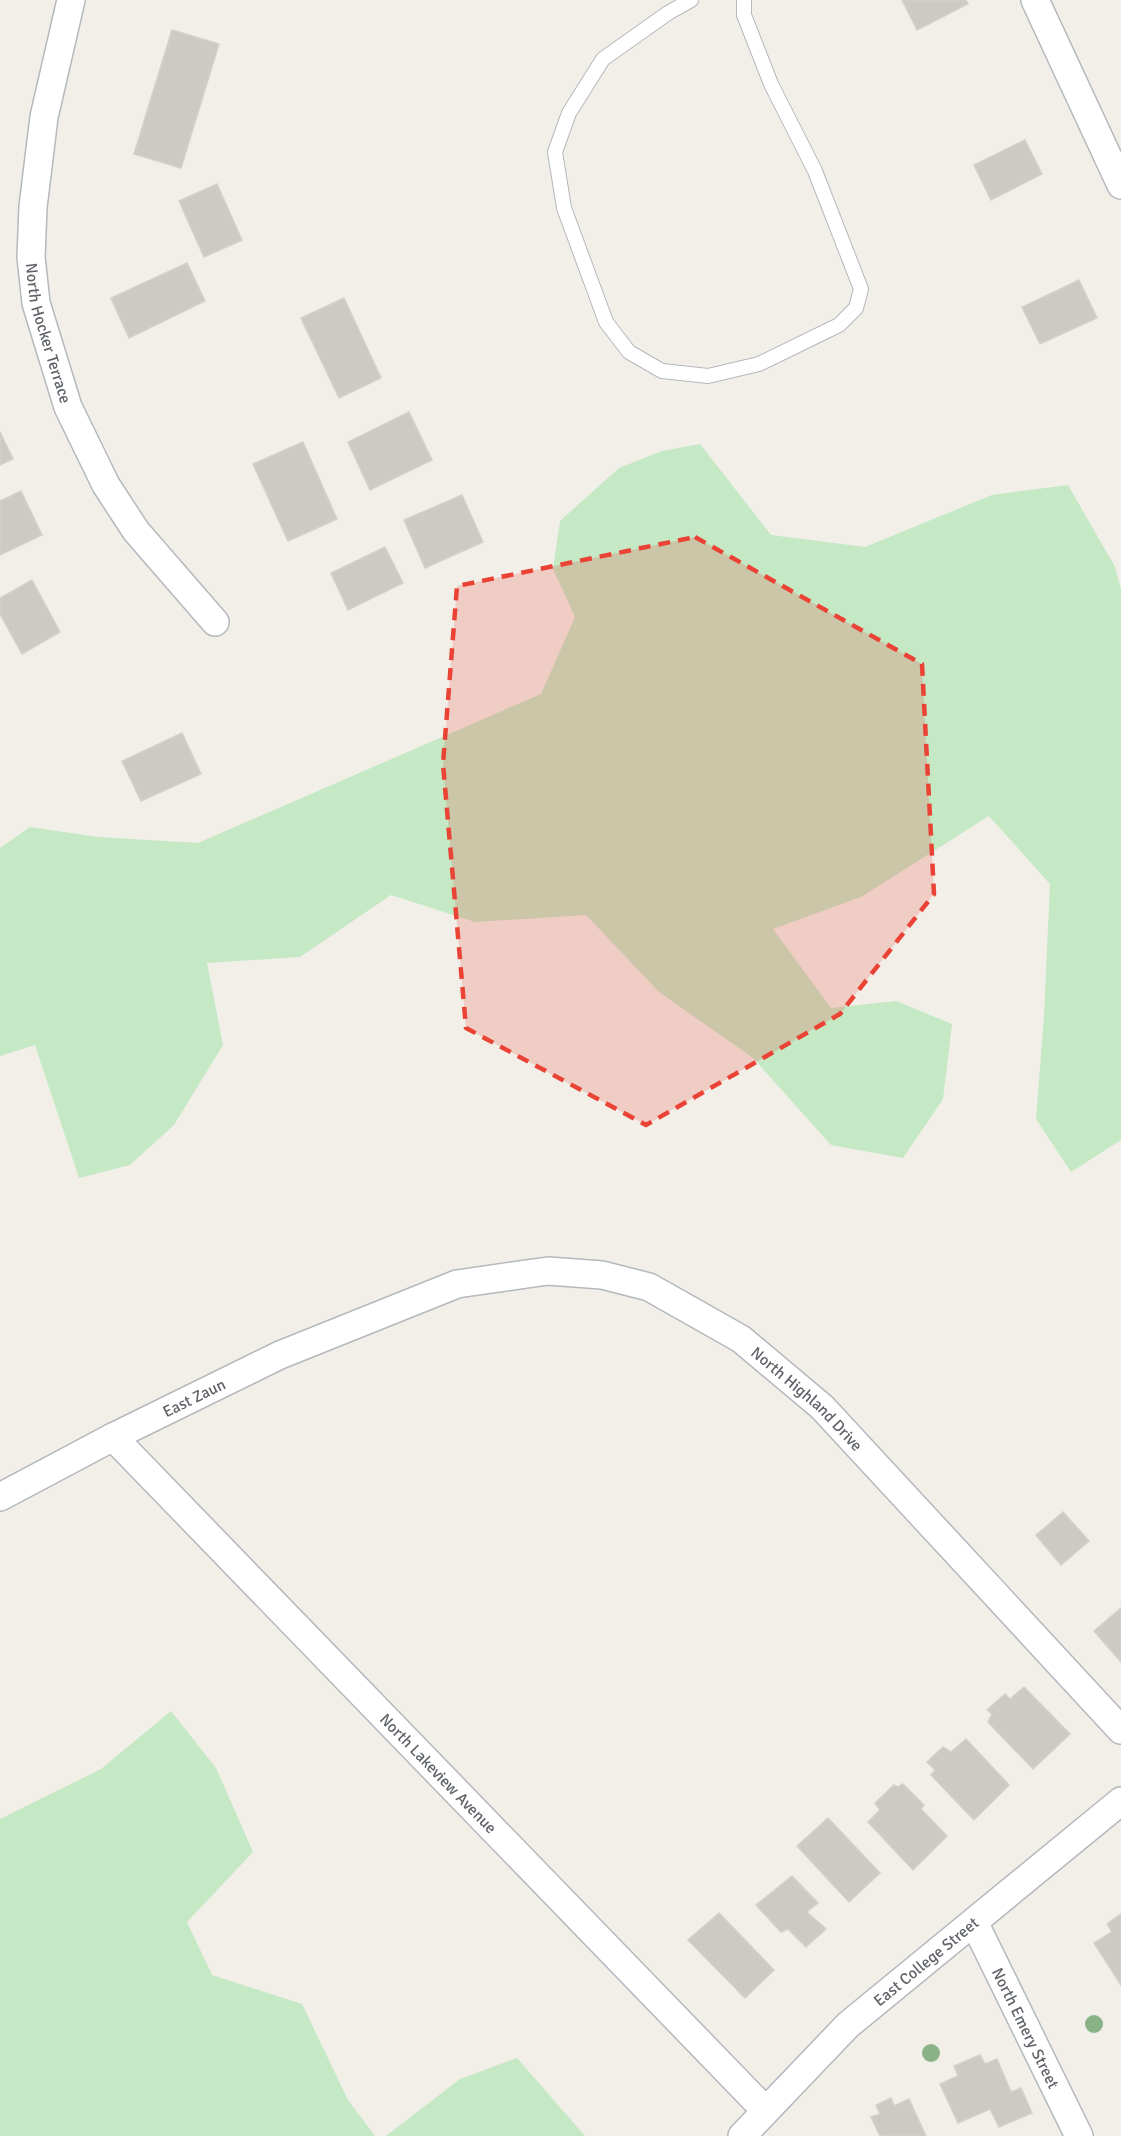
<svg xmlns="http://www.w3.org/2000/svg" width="1121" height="2136" font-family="Signika,sans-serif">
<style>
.green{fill:#c5e8c5}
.building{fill:#cccac5;stroke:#d6d1c6;stroke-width:1.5}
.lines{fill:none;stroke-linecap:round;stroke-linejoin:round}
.lane-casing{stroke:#b5b8bc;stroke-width:16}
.street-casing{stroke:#b5b8bc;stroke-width:30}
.lane{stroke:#fff;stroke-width:14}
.street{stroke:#fff;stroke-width:27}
.tree{fill:#89b387}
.marked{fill:#ea4335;fill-opacity:0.2;stroke:#ea4335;stroke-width:4.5;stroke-dasharray:12 8;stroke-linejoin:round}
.labels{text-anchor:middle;stroke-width:4.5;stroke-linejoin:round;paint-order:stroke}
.street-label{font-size:16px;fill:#5f6368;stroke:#fff}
</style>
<rect width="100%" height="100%" fill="#f1efe8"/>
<g class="green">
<path d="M700,444L771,535L865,547L992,495L1068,485L1115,567L1121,589V1140L1071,1172L1036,1119L1044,1016L1050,884L989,816L861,897L773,929L831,1008L896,1001L952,1024L943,1099L903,1158L831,1145L753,1058L659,992L586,915L475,922L391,895L300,957L207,963L223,1045L174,1125L130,1165L79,1178L35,1045L0,1056V848L30,827L98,837L198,843L541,694L575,617L553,569L560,521L619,468L662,451Z"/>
<path d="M171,1711L216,1768L253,1852L187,1922L212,1975L302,2004L348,2100L375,2136H0V1819L101,1769Z"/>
<path d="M517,2058L585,2136H386L460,2079Z"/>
</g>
<g class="building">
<path d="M902,0H966L968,4L917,30Z"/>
<path d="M172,30L219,44L181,168L134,154Z"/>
<path d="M1025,140L1042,174L991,200L974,165Z"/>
<path d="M217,184L242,240L204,257L179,201Z"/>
<path d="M187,263L205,301L129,338L111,298Z"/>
<path d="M1079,280L1097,318L1040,344L1022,307Z"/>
<path d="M344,298L381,378L339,398L301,318Z"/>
<path d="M409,412L432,460L370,490L348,442Z"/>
<path d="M0,432L13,459L0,465Z"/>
<path d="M303,442L337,519L288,541L253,464Z"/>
<path d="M21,491L42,535L0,555V501Z"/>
<path d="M462,495L483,542L425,568L404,520Z"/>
<path d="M385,547L403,583L348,610L331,573Z"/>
<path d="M32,580L60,632L22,654L0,614V598Z"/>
<path d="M182,733L201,774L141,801L122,761Z"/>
<path d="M1063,1512L1089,1541L1061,1565L1036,1535Z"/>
<path d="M1121,1608V1662L1094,1631Z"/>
<path d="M1024,1687L1070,1734L1033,1769L988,1722L992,1714L987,1710L1005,1694L1010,1699Z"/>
<path d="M966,1739L1009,1785L974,1820L931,1775L935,1770L927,1762L943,1747L951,1752Z"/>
<path d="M903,1784L924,1805L921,1809L947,1836L913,1870L868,1822L880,1810L875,1803L894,1785L898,1787Z"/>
<path d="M828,1818L880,1873L849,1902L797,1846Z"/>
<path d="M792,1876L818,1903L807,1912L826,1929L806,1947L788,1929L781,1932L756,1905Z"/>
<path d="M719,1913L774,1970L745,1998L688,1940Z"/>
<path d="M1121,1914V1985L1094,1943L1112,1932L1107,1924Z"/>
<path d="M980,2055L985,2064L997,2059L1011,2092L1021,2088L1032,2113L999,2127L990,2109L958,2123L940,2084L958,2076L954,2066Z"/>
<path d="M891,2098L894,2106L909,2099L926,2136H880L871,2117L880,2114L876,2105Z"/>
</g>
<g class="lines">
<g class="lane-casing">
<path id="lane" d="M691,0L668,13L603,59L569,113L555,152L564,208L606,322L629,352L662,371L708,376L759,364L839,325L856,308L861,289L815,171L771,84L744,15V0"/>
</g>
<g class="street-casing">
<g id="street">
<path id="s1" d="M71,0L44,117L33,207L31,257L36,303L68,407L106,485L136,531L215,622"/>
<path d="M1035,0L1121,185"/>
<path id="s2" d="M113,1437L765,2110"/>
<path id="s3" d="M0,1497L113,1437L280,1355L457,1284L548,1271L602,1275L649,1287L741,1339L822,1407L1121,1730"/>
<path id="s4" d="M974,1922L1079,2136"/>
<path id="s5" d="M742,2136L848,2025L1121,1801"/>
</g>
</g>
<use href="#lane" class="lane"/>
<use href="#street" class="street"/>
</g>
<g class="tree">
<circle cx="1094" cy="2024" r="9"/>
<circle cx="931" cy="2053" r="9"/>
</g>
<path class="marked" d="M695,537L922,664L934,894L840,1014L646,1125L466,1028L443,764L457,586Z"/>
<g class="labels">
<g class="street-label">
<text dy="6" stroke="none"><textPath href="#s1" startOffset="339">North Hocker Terrace</textPath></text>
<text dy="6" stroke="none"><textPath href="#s3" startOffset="218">East Zaun</textPath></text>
<text dy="6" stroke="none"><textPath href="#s3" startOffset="894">North Highland Drive</textPath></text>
<text dy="6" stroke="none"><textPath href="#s2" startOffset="468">North Lakeview Avenue</textPath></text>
<text dy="6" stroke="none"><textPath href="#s5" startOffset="254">East College Street</textPath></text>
<text dy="6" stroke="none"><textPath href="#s4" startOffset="118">North Emery Street</textPath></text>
</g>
</g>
</svg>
